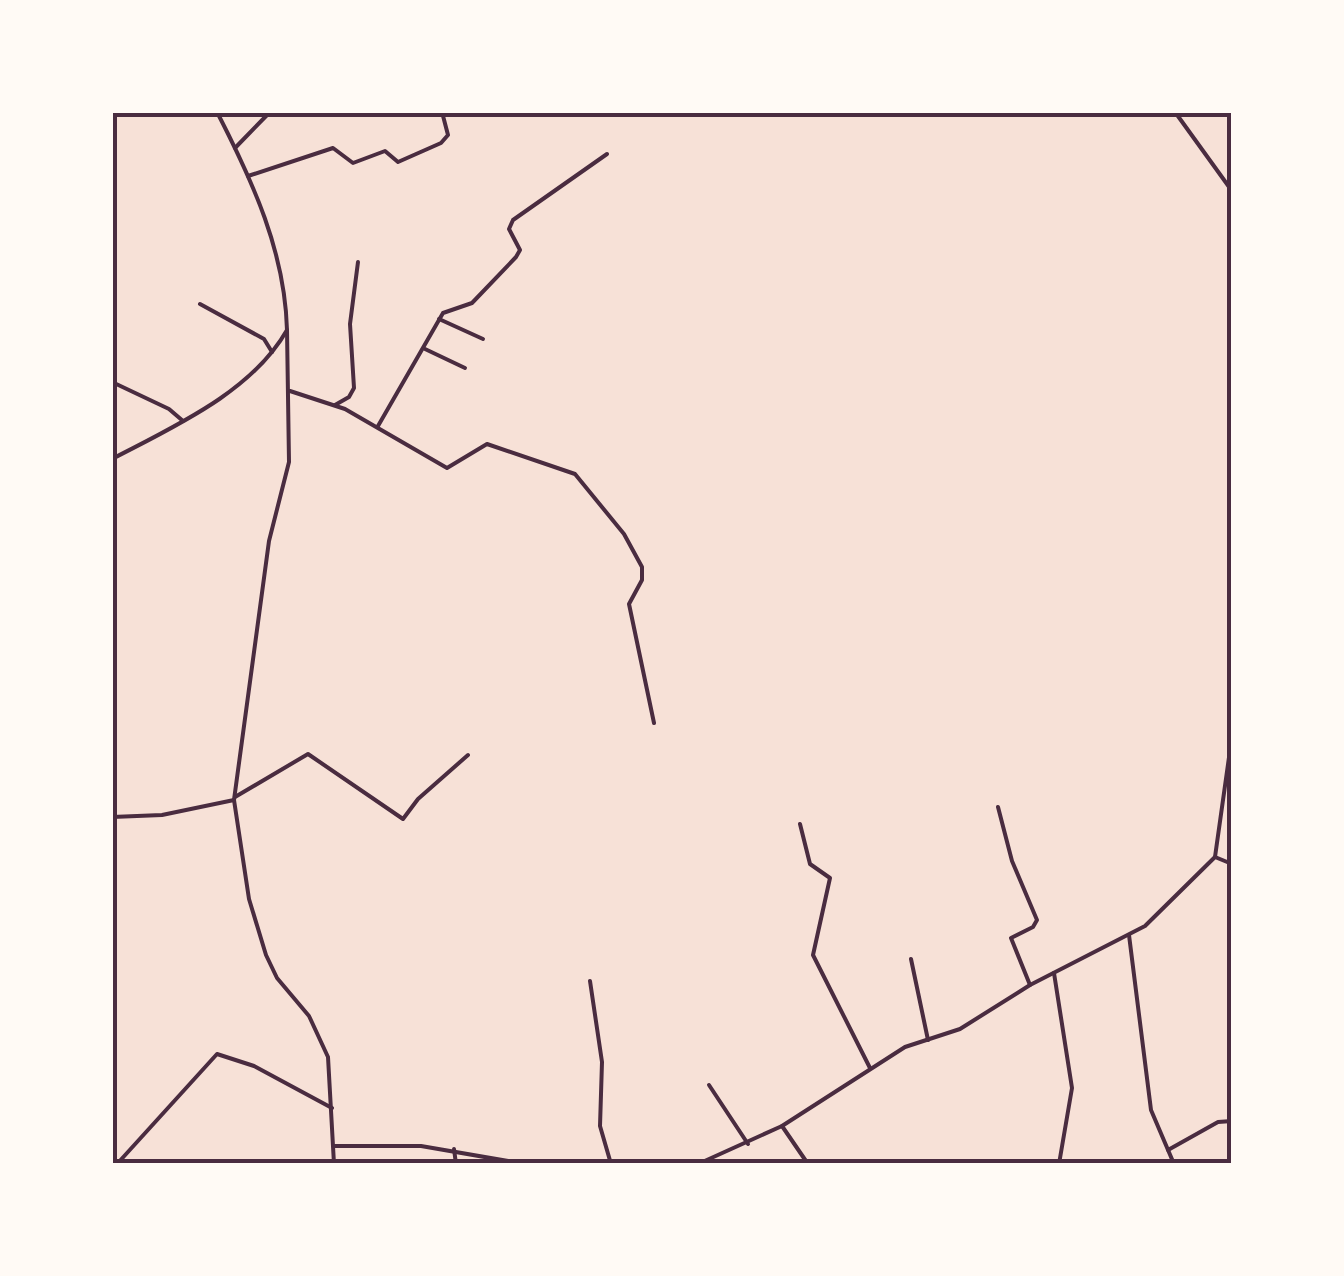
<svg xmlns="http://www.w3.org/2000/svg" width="1344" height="1276" font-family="'Source Sans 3',sans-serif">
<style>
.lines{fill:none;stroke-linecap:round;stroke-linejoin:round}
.minor{stroke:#4a2c40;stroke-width:4}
.neatline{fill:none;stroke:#4a2c40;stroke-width:4}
</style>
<rect width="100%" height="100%" fill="#f7e1d7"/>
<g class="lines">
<g class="minor">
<path d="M1175,112L1232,191"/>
<path d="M235,148L270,112"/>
<path d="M248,176L333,148L353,163L385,151L398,162L441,143L448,135L442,112"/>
<path d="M200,304L264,339L272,352"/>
<path d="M439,319L483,339"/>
<path d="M287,330L289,462L269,541L234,800L249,899L266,955L277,978L309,1016L328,1057L334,1164"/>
<path d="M425,349L465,368"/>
<path d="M112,382L169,409L183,421"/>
<path d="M290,391L345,409L447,468L487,444L575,474L624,534L642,567V580L629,604L654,723"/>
<path d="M335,405L349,397L354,388L350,324L358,262"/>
<path d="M378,426L443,313L472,303L516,257L520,250L509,229L513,220L607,154"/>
<path d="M112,459C173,427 252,392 287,330C285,252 253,182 217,112"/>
<path d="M235,797L308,754L403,819L418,799L468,755"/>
<path d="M998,807L1012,861L1037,920L1033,927L1011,938L1030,985"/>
<path d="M112,817L162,815L234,800"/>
<path d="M800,824L810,864L830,878L813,955L870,1068"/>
<path d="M1215,857L1232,864"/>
<path d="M1129,935L1151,1110L1174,1164"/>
<path d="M911,959L928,1040"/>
<path d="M1054,973L1072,1088L1059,1164"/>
<path d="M590,981L602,1062L600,1126L611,1164"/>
<path d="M709,1085L748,1144"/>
<path d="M782,1126L808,1164"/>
<path d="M334,1146H421L525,1164"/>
<path d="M454,1149L456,1164"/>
<path d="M1168,1150L1218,1122L1232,1121"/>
<path d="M117,1164L217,1054L254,1066L332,1108"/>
<path d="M698,1164L782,1126L905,1047L960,1029L1030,985L1145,926L1215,857L1232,736"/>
</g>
</g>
<rect width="1344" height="1276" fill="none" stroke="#fffaf5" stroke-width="230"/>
<rect x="115" y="115" width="1114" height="1046" class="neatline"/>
</svg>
